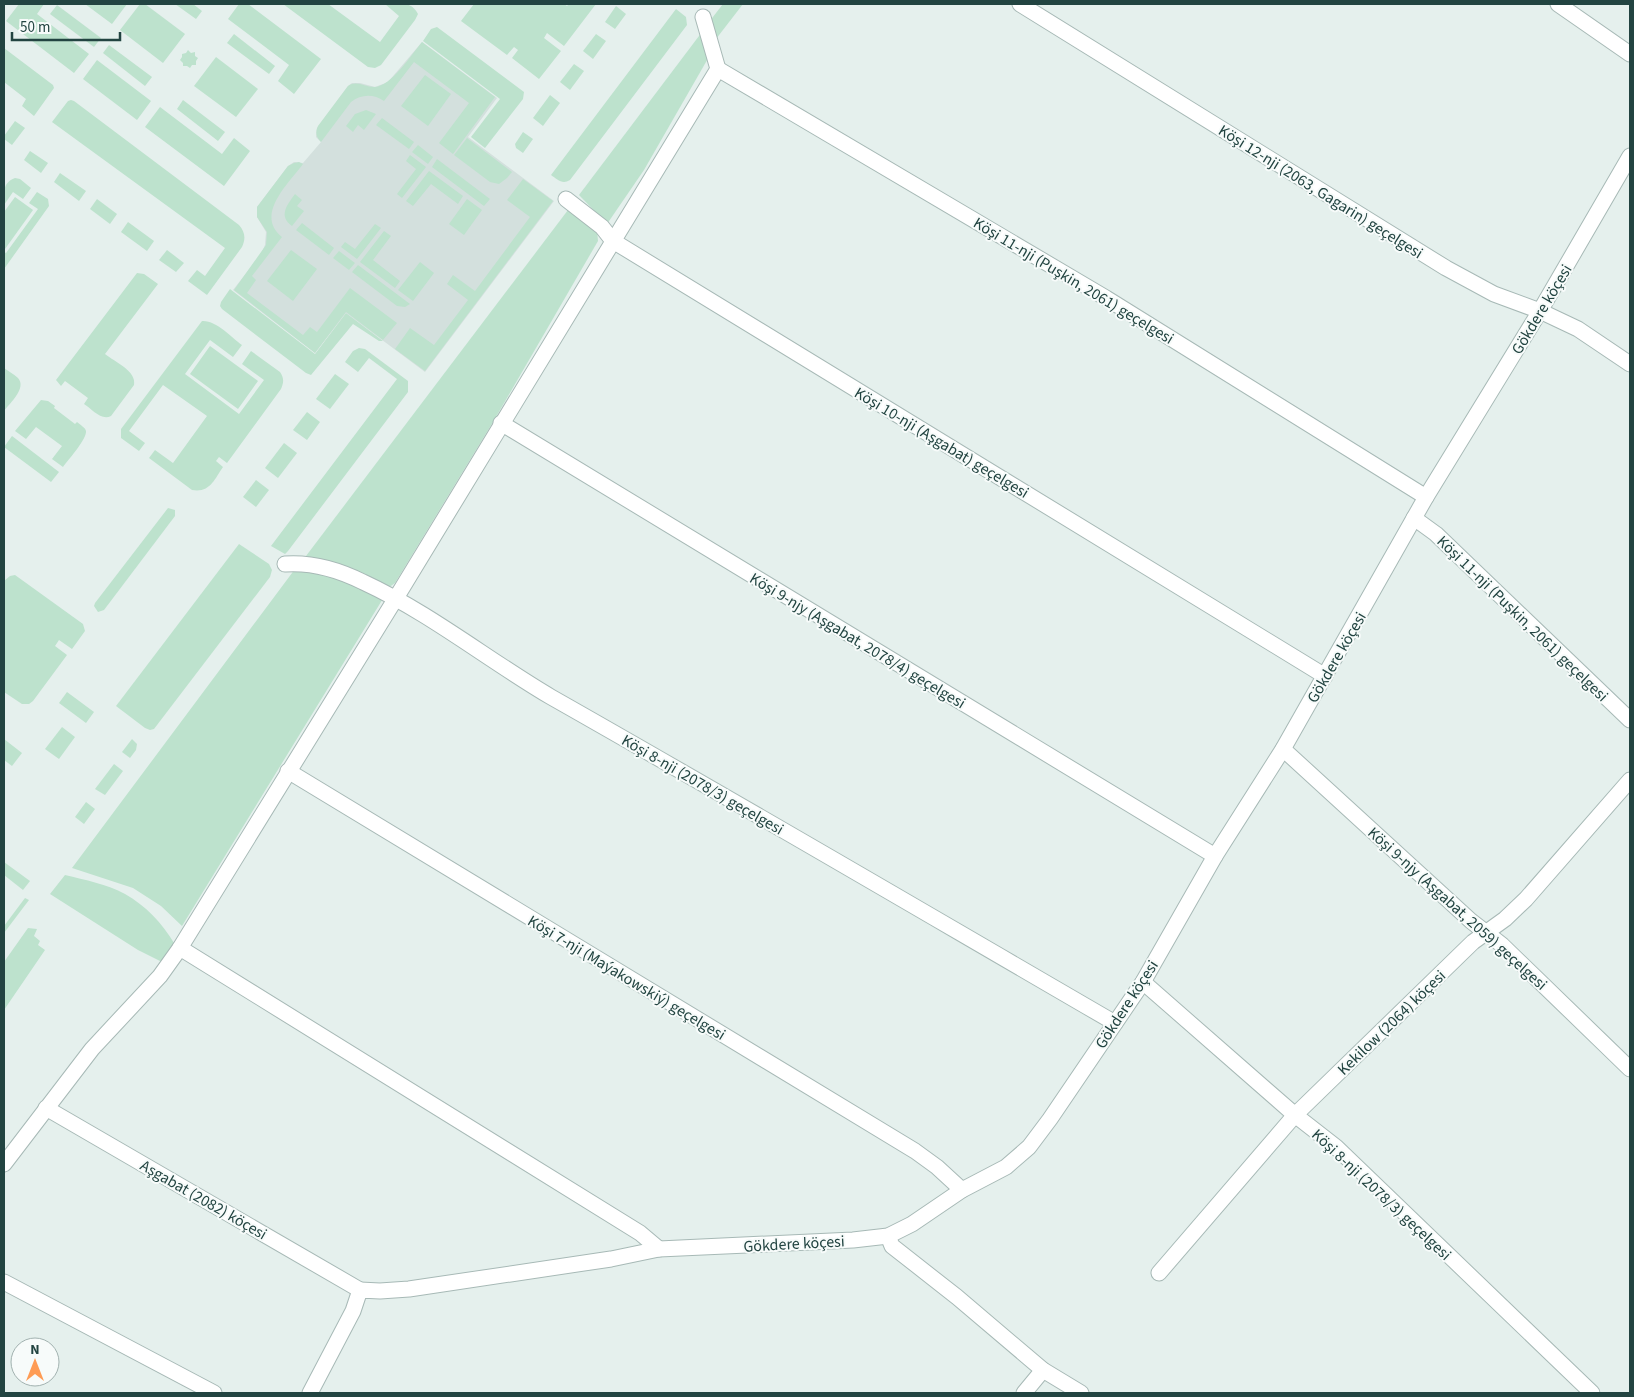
<svg xmlns="http://www.w3.org/2000/svg" width="1634" height="1397" font-family="'Source Sans 3',sans-serif">
<style>
.built{fill:#d3e0dd}
.green{fill:#bde2cd}
.lines{fill:none;stroke-linecap:round;stroke-linejoin:round}
.minor-casing{stroke:#a7b9b6;stroke-width:17}
.minor{stroke:#fff;stroke-width:15}
.labels{text-anchor:middle;stroke-width:4;stroke-linejoin:round;paint-order:stroke}
.street-label{font-size:16px;fill:#224441;stroke:#f7fbfa}
</style>
<rect width="100%" height="100%" fill="#e5f0ed"/>
<path class="built" d="M422,42L497,98L468,137L554,201L425,372L346,313L315,353L233,290L261,254L265,245L266,232L257,217V207L288,166L294,162L303,163L321,142L316,137L317,128L348,86L352,83H360L375,87L388,82Z"/>
<g class="green">
<path d="M19,4H44L37,14L89,54L74,73L6,21Z"/>
<path d="M85,4H127L112,24Z"/>
<path d="M140,4H145L185,34L163,63L120,30Z"/>
<path d="M175,4H193L202,11L196,19Z"/>
<path d="M239,4H248L321,59L294,94L278,81L289,65L228,19Z"/>
<path d="M283,4H328L380,42L399,16L385,4C399,4 411,0 418,14L415,20L381,65L375,68L368,67Z"/>
<path d="M474,4H564L567,6L569,4H596L564,46L547,33L544,38L561,51L539,79L512,58L518,50L514,47L507,55L461,21Z"/>
<path d="M723,4H743L716,39L709,22Z"/>
<path d="M57,5L101,38L94,47L50,14Z"/>
<path d="M616,6L626,14L615,29L605,22Z"/>
<path d="M676,9L686,17L687,25L570,180C562,185 557,179 551,175Z"/>
<path d="M437,27L524,92L523,99L485,148L471,137L500,99L423,41L431,29Z"/>
<path d="M702,32L710,55L644,170L607,224L579,195Z"/>
<path d="M234,34L275,66L269,74L227,43Z"/>
<path d="M596,34L606,41L593,59L583,51Z"/>
<path d="M422,42L495,97L453,154L439,143L469,103L414,62L384,101C374,94 361,94 351,102L321,142C316,137 315,132 318,126L348,86C357,80 364,87 374,87C391,87 412,54 422,42Z"/>
<path d="M109,45L152,77L145,86L103,53Z"/>
<path d="M4,48L53,85L54,88L34,116L22,106L26,99L4,82Z"/>
<path d="M188,50L191,53L195,52V56L198,58L196,61V65H192L190,68L187,66H183V63L180,60L182,57V54L186,53Z"/>
<path d="M216,57L258,89L236,117L194,86Z"/>
<path d="M97,60L151,101L137,120L83,79Z"/>
<path d="M574,64L584,71L570,90L560,82Z"/>
<path d="M425,75L451,94L428,126L401,106Z"/>
<path d="M550,95L560,103L543,126L533,118Z"/>
<path d="M71,100L74,101L239,225C245,232 246,238 242,247L207,295L188,281L197,270L205,276L225,248L52,122L68,101Z"/>
<path d="M183,100L225,132L218,141L177,109Z"/>
<path d="M160,107L222,154L234,138L250,151L224,186L145,127Z"/>
<path d="M366,110L376,114L364,130L358,125L353,132L346,126L355,114Z"/>
<path d="M382,118L414,142L409,149L376,125Z"/>
<path d="M15,121L25,128L12,145L4,139V136Z"/>
<path d="M523,132L533,139L523,153L516,148L515,144Z"/>
<path d="M467,138L512,172L507,178L499,184L490,182L454,155Z"/>
<path d="M418,145L433,157L428,164L412,152Z"/>
<path d="M30,151L48,163L41,173L24,160Z"/>
<path d="M410,155L426,167L402,198L397,194L416,169L406,161Z"/>
<path d="M437,159L490,199L484,206L432,167Z"/>
<path d="M299,162L303,164C289,183 254,215 282,237L252,276L256,280L247,293L303,335L310,327L317,332L350,288L397,323L383,340L346,312L315,353L234,290L266,245L267,232L257,217V207L288,166L294,163Z"/>
<path d="M429,171L463,196L458,204L431,184L413,206L406,201Z"/>
<path d="M60,173L86,191L79,201L54,182Z"/>
<path d="M15,178L20,179L31,188L23,199L13,192L4,205C4,193 2,183 15,178Z"/>
<path d="M523,179L553,201L425,371L395,349L410,328L434,345L468,300L447,284L453,275L475,291L530,217L507,200Z"/>
<path d="M37,192L48,199L49,206L4,269V252L6,253L38,209L29,203Z"/>
<path d="M295,194L302,200L297,206L304,211L292,226C278,216 287,205 295,194Z"/>
<path d="M15,197L33,210L5,249L4,212Z"/>
<path d="M97,199L117,214L110,224L90,209Z"/>
<path d="M467,199L482,210L464,235L449,224Z"/>
<path d="M568,210L597,230L598,241L493,422L395,583L388,588L306,556Z"/>
<path d="M128,222L154,241L147,251L121,232Z"/>
<path d="M302,223L334,248L329,255L296,230Z"/>
<path d="M375,224L381,228L357,259L341,247L345,242L355,249Z"/>
<path d="M384,231L391,236L373,260L400,281L395,288L360,262Z"/>
<path d="M167,250L184,263L176,272L159,260Z"/>
<path d="M291,250L317,269L293,301L267,281Z"/>
<path d="M339,251L355,263L349,270L333,258Z"/>
<path d="M420,262L434,273L413,301L398,290Z"/>
<path d="M358,265L410,304L405,307L397,306L352,272Z"/>
<path d="M137,273L144,274L158,284L105,354C115,362 137,371 134,385L111,416C101,421 92,409 84,404L88,398L65,381L61,386L56,380Z"/>
<path d="M230,289L315,354L346,313L383,341H379L353,324L311,375L306,373L222,309L220,306L221,302Z"/>
<path d="M202,321C216,320 231,337 242,345L233,357L210,340L185,374L239,414L264,380L242,364L251,351L280,372C284,378 284,382 281,389L227,463L219,457L216,461L223,467C214,480 210,493 192,490L149,458L155,450L173,463L207,416L163,385L129,431L145,443L139,451L121,438V429Z"/>
<path d="M210,346L258,381L238,409L190,374Z"/>
<path d="M359,348L365,349L408,381V392L288,551L285,554L271,546L397,379L369,358L358,372L345,362L353,351Z"/>
<path d="M4,368C8,371 14,374 18,378C27,388 10,403 4,411V386L5,384L4,382Z"/>
<path d="M335,374L349,384L330,409L316,399Z"/>
<path d="M41,400L48,401L55,406L54,408L75,424L77,422C80,425 85,427 86,431C87,439 68,460 63,467L52,459L62,446L36,427L26,439L15,431Z"/>
<path d="M307,412L320,422L307,440L293,430Z"/>
<path d="M12,436L59,472L51,482L4,447Z"/>
<path d="M284,443L297,453L278,478L265,468Z"/>
<path d="M256,480L269,490L256,507L243,497Z"/>
<path d="M168,508L175,510V516L104,610L98,612L94,606L95,603Z"/>
<path d="M239,544L269,564L272,570L270,577L154,729L150,730L145,728L116,706Z"/>
<path d="M295,569L331,575L384,597L182,926L161,906L133,888L72,868Z"/>
<path d="M15,575L83,624L85,631L72,649L59,640L55,646L67,655L33,701L29,704H22L4,692V581L10,576Z"/>
<path d="M67,692L94,712L86,723L59,703Z"/>
<path d="M62,727L75,737L59,759L45,749Z"/>
<path d="M4,739L22,753L12,766L4,760Z"/>
<path d="M132,739L137,744L136,750L130,758L122,752Z"/>
<path d="M114,764L123,771L105,795L95,789Z"/>
<path d="M86,802L95,809L84,824L75,817Z"/>
<path d="M4,862L30,881L23,890L4,875Z"/>
<path d="M65,875C85,880 107,884 125,894C145,905 163,924 174,943L162,962L138,950L50,894Z"/>
<path d="M25,898L29,900L4,933V926Z"/>
<path d="M28,928L37,929L34,936L40,941L38,945L45,950L4,1010V962Z"/>
</g>
<g class="lines">
<g class="minor-casing">
<g id="minor">
<path d="M1020,4L1446,268L1494,294L1540,311L1578,329L1630,364"/>
<path d="M1558,4L1630,54"/>
<path d="M718,69L1106,298L1426,497"/>
<path d="M566,199L602,227L613,241L1325,676"/>
<path d="M501,423L1215,856"/>
<path d="M1414,518L1436,534L1630,720"/>
<path d="M285,564C313,562 339,570 363,582C430,613 488,660 551,697C740,804 927,914 1115,1023"/>
<path d="M1283,749L1471,921L1502,945L1630,1069"/>
<path d="M288,771L915,1151L937,1167L962,1190"/>
<path d="M180,948L640,1233L659,1249"/>
<path d="M1143,982L1295,1115L1336,1147L1592,1393"/>
<path d="M46,1108L360,1290"/>
<path d="M4,1164L92,1049L160,976L180,948L396,598L718,69L703,17"/>
<path d="M888,1236L892,1246L957,1297L1043,1370L1081,1393"/>
<path d="M1159,1273L1295,1115L1473,942L1505,919L1526,899L1630,780"/>
<path d="M4,1282L214,1393"/>
<path d="M310,1393L353,1311L360,1290L380,1291L409,1289L611,1259L659,1249L853,1240L888,1236L912,1224L962,1190L1006,1167L1029,1147L1050,1119L1143,982L1215,856L1283,749L1426,497L1540,311L1630,156"/>
<path d="M1024,1393L1043,1370"/>
</g>
</g>
<use href="#minor" class="minor"/>
</g>
<g class="labels">
<g class="street-label">
<text transform="translate(1321 191) rotate(32)" y="6">Köşi 12-nji (2063, Gagarin) geçelgesi</text>
<text transform="translate(1074 280) rotate(31)" y="6">Köşi 11-nji (Puşkin, 2061) geçelgesi</text>
<text transform="translate(1541 309) rotate(-59)" y="6">Gökdere köçesi</text>
<text transform="translate(942 442) rotate(31)" y="6">Köşi 10-nji (Aşgabat) geçelgesi</text>
<text transform="translate(1523 618) rotate(44)" y="6">Köşi 11-nji (Puşkin, 2061) geçelgesi</text>
<text transform="translate(858 640) rotate(31)" y="6">Köşi 9-njy (Aşgabat, 2078/4) geçelgesi</text>
<text transform="translate(1336 657) rotate(-60)" y="6">Gökdere köçesi</text>
<text transform="translate(703 784) rotate(30)" y="6">Köşi 8-nji (2078/3) geçelgesi</text>
<text transform="translate(1458 908) rotate(42)" y="6">Köşi 9-njy (Aşgabat, 2059) geçelgesi</text>
<text transform="translate(627 977) rotate(31)" y="6">Köşi 7-nji (Maýakowskiý) geçelgesi</text>
<text transform="translate(1126 1004) rotate(-57)" y="6">Gökdere köçesi</text>
<text transform="translate(1391 1022) rotate(-44)" y="6">Kekilow (2064) köçesi</text>
<text transform="translate(1382 1194) rotate(43)" y="6">Köşi 8-nji (2078/3) geçelgesi</text>
<text transform="translate(204 1199) rotate(30)" y="6">Aşgabat (2082) köçesi</text>
<text transform="translate(794 1243) rotate(-3)" y="6">Gökdere köçesi</text>
</g>
</g>
<rect width="1634" height="1397" fill="none" stroke="#224441" stroke-width="10"/>
<g transform="translate(35 1362)"><circle r="24" fill="#f7fbfa" stroke="#a2b2b0"/>
<path d="M0-4L9 19L0 12L-9 19Z" fill="#fe9c55"/>
<text y="-8" font-size="14" font-weight="bold" text-anchor="middle" fill="#224441">N</text>
</g>
<path d="M12 32v8h108v-8" fill="none" stroke="#224441" stroke-width="2.5"/>
<text x="20" y="32" font-size="15" fill="#224441" stroke="#f7fbfa" stroke-width="4" paint-order="stroke">50 m</text>
</svg>
